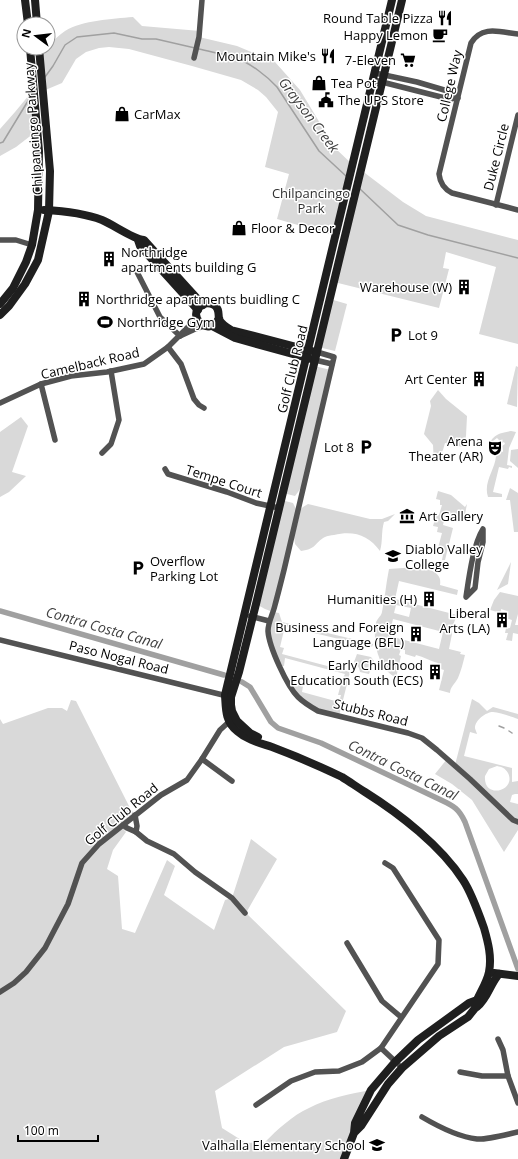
<svg xmlns="http://www.w3.org/2000/svg" width="518" height="1159" font-family="'Open Sans',sans-serif">
<style>
.green{fill:#d9d9d9;fill-rule:evenodd}
.lines{fill:none;stroke-linecap:round;stroke-linejoin:round}
.stream{stroke:#a0a0a0;stroke-width:1.5}
.canal{stroke:#a0a0a0;stroke-width:5.5}
.street{stroke:#525252;stroke-width:5.5}
.secondary{stroke:#1f1f1f;stroke-width:8}
.labels{text-anchor:middle;stroke-width:3;stroke-linejoin:round;paint-order:stroke}
.poi-label{font-size:13px;fill:#000;stroke:#fff;text-anchor:end}
.street-label{font-size:13px;fill:#000;stroke:#fff}
.park-label{font-size:13px;fill:#303030;stroke:#fff}
.water-label{font-size:14px;font-style:italic;fill:#414141;stroke:#fff}
</style>
<rect width="100%" height="100%" fill="#fff"/>
<g class="green">
<path d="M133,17L142,26L200,31L199,37L237,46L275,62L300,90L335,148L353,165L336,236L277,219L289,174L265,167L278,112L266,97L258,90L241,80L192,66L129,49L109,47L99,48L86,52L76,59L62,83L43,91L39,52L44,48H48V45C54,40 59,35 65,31C83,20 112,19 133,17Z"/>
<path d="M34,89L38,130L16,147L0,156V129L15,112Z"/>
<path d="M361,170L403,202L426,216L518,240V344L479,334L496,267L446,252L443,268L449,269L439,308L334,282Z"/>
<path d="M330,299L347,304L335,351L318,347Z"/>
<path d="M314,366L331,370L304,484L295,496L283,493Z"/>
<path d="M516,366L518,367L517,407L507,404Z"/>
<path d="M438,390L446,399L467,416L466,436L463,447L445,443L443,450L434,463L433,445L424,434L431,406L430,401Z"/>
<path d="M21,417L28,426L12,472L26,476L9,492L0,497V432Z"/>
<path d="M511,431L516,432L509,448L507,465L512,466V468L509,467L508,469L499,467L493,492L502,494V497H488C483,482 495,470 496,456L501,451L503,452V450L502,446L505,444L504,442L502,443L497,438L489,444C494,434 500,433 511,431Z"/>
<path d="M518,449V468L510,461L511,450Z"/>
<path d="M510,488L518,493V532H514L510,500H506Z"/>
<path d="M438,491L451,495L465,507L467,504L465,514C461,516 457,516 454,518L445,516L443,525L453,528L445,560H442L444,550L438,548L442,533L437,532L438,527L433,526L436,516L439,515L442,505H440V500L436,499Z"/>
<path d="M281,500L293,503L297,511L273,612L279,613L282,622L373,644L372,647L285,626L280,647L284,648L282,654L350,672L339,716L308,705L289,683L303,686L302,692L339,702L341,695H338L342,680L345,674L285,658L284,666H280L268,632L273,612L265,609L256,604Z"/>
<path d="M308,504L370,519H382L395,514L388,521L384,522C381,532 383,541 380,551C369,535 353,530 334,535C331,535 327,536 325,537C314,543 317,549 301,551L295,544L294,537L301,509L303,507Z"/>
<path d="M511,562L508,584L497,590Z"/>
<path d="M417,567C427,568 443,572 440,585L458,590L457,595L399,581L395,599L457,615L451,630L452,634L449,649L461,652L460,654L465,655C463,663 461,671 458,678C455,684 450,687 450,693L439,690L444,670L437,668L438,663C430,661 424,657 416,655L415,657L405,654V650L401,649L399,655L401,656L396,678C393,676 389,673 386,670C376,657 373,638 376,623C377,618 381,617 382,612C385,598 386,583 389,569ZM396,605L411,608L409,617L394,613ZM393,619L443,632L439,649L389,636Z"/>
<path d="M500,592L518,596V614L515,625H518V634L513,633L512,641L506,640L508,633H505L506,628H510L512,620L505,618L507,611L501,609V613L490,610L494,600Z"/>
<path d="M357,654L371,657L374,661L369,674L360,672L359,668L354,662Z"/>
<path d="M472,699L479,703L487,711L493,707L518,714V719C511,717 500,712 493,712C486,712 475,720 475,728C475,729 477,733 477,734L470,732L464,756L512,768V782L518,781V794H515L512,795L510,802L518,804V830L504,852L472,800L452,784L435,774L447,759L455,765ZM497,766C502,767 505,768 508,773C517,791 483,800 485,776L489,769Z"/>
<path d="M71,700L76,701L130,808L135,815L123,825L127,828L124,830L126,832L113,850L107,869L118,876L122,929L135,933L167,860L175,866L164,895L214,930L225,900L232,898L251,839L277,859L246,913L346,1011L337,1032L284,1047L215,1091L222,1128L246,1143L265,1142C277,1130 293,1115 309,1108C328,1098 350,1094 371,1090L344,1159H0V719L3,724L48,708H62L67,711Z"/>
</g>
<g class="lines">
<g class="stream">
<path d="M199,49C211,52 224,54 236,58C250,63 267,76 277,87L319,151L346,176"/>
<path d="M45,77L53,66L65,45L77,37L114,33L142,39H156L195,48"/>
<path d="M0,143L3,142L31,96"/>
<path d="M359,188L398,225L428,235L518,258"/>
<path d="M499,726L504,728"/>
<path d="M509,731L512,733"/>
</g>
<g class="canal">
<path d="M0,611L224,675"/>
<path d="M242,682L250,687L271,722L278,728L321,743L441,800C454,806 459,809 465,822L518,969"/>
</g>
<g class="street">
<path d="M518,34C500,32 482,25 471,43L439,174C440,183 444,189 452,193L518,210"/>
<path d="M194,58L199,37L202,0"/>
<path d="M374,80L449,99L458,98L451,92L417,82L375,73"/>
<path d="M496,205L518,115"/>
<path d="M0,240H16L32,245"/>
<path d="M136,270L160,317L180,336"/>
<path d="M180,336L193,330L204,326"/>
<path d="M168,347L181,364L194,399L199,405L204,408"/>
<path d="M317,352L334,357C317,428 300,499 284,570C281,582 278,594 275,605C273,614 268,622 268,631C269,647 287,686 298,697C304,703 311,707 318,711L408,733L422,738L437,750L470,779L513,820L518,822"/>
<path d="M315,360L332,364"/>
<path d="M41,384L55,440"/>
<path d="M0,403L41,384L71,376L107,372L144,364L168,347L197,318"/>
<path d="M102,453L111,444L119,420L111,371"/>
<path d="M165,469L168,474L227,492L256,503L279,508"/>
<path d="M483,529V542L478,562L475,588L466,597C469,577 473,545 483,529Z"/>
<path d="M250,616L269,621"/>
<path d="M0,640L227,696"/>
<path d="M202,759L232,781"/>
<path d="M123,825L127,828L136,832L137,826L135,815"/>
<path d="M136,832L147,841L174,854L195,872L232,898L245,913"/>
<path d="M347,943L382,1001L401,1017"/>
<path d="M0,992L14,983L26,972L45,948L68,904L82,863L99,844L123,825L161,795L187,780L202,759L220,730L231,720"/>
<path d="M498,1039L503,1050L508,1076L518,1103"/>
<path d="M381,1048L398,1064"/>
<path d="M460,1072L482,1076H508"/>
<path d="M256,1105L291,1081L315,1072L339,1071L362,1062L381,1048L438,964L439,940L393,868L385,863"/>
<path d="M422,1117C439,1127 458,1137 477,1139C486,1140 508,1134 518,1132"/>
</g>
<g class="secondary">
<path d="M25,0L28,24"/>
<path d="M35,0L37,24"/>
<path d="M392,0L225,695C226,709 225,721 237,731C247,740 260,743 272,747C296,756 319,766 342,777C350,782 357,787 365,792C400,814 441,846 463,880C471,892 479,914 484,928C488,942 492,957 489,972C487,982 481,991 477,1000"/>
<path d="M44,210C64,211 84,213 102,220C114,225 133,239 144,240L203,305"/>
<path d="M138,240L140,246L198,310"/>
<path d="M0,304L13,288L26,262L32,245L38,210L39,151L30,48"/>
<path d="M0,315L9,306L25,284L38,260L49,211L50,171L39,48"/>
<path d="M219,318C209,339 185,315 202,305C205,303 210,303 214,305C220,309 218,314 219,319C221,324 226,327 231,330L312,351"/>
<path d="M212,326L235,338L311,359"/>
<path d="M258,737L250,733L237,721L232,711L231,705V697L239,672L256,604L402,0"/>
<path d="M494,973L518,976"/>
<path d="M477,1007C488,998 490,984 499,974"/>
<path d="M344,1159L354,1133L355,1123L371,1090L395,1062L418,1040L469,1003L477,1000L476,1007L468,1017L439,1036L402,1068L388,1084L361,1126L354,1133"/>
</g>
</g>
<defs>
<g id="restaurant-bare" transform="scale(1.2)"><path d="M-5-6h1v4h1v-4h1v4h1v-4h1v5L-1.5 .5V6h-2V.5L-5-1ZM5-6V6H3V1.5H1.5Q1.5-4 5-6Z" fill="#000" stroke="#fff" stroke-width="2.5" paint-order="stroke"/></g>
<g id="cafe-bare" transform="scale(1.2)"><path d="M-5.5-4.5H6V0H3Q3 3.5 0 3.5H-2.5Q-5.5 3.5-5.5 0ZM3-3.2v2h1.7v-2ZM-6 4.5H4V6H-6Z" fill="#000" stroke="#fff" stroke-width="2.5" paint-order="stroke"/></g>
<g id="supermarket-bare" transform="scale(1.2)"><path d="M-6-5.5h2.5l.6 2H6L4.5 2H-2.5L-4.4-4H-6ZM-1.5 3.2a1.3 1.3 0 1 0 .1 0ZM3 3.2a1.3 1.3 0 1 0 .1 0Z" fill="#000" stroke="#fff" stroke-width="2.5" paint-order="stroke"/></g>
<g id="shop-bare" transform="scale(1.2)"><path d="M-5-2.5h2.3a2.7 3.5 0 0 1 5.4 0H5L5.5 6h-11ZM-1.5-2.5h3a1.5 2.3 0 0 0-3 0Z" fill="#000" stroke="#fff" stroke-width="2.5" paint-order="stroke"/></g>
<g id="civic-bare" transform="scale(1.2)"><path d="M-.6-6.5H3V-4.5H.6V-3L4-1V1h2V6H-6V1h2V-1L-.6-3ZM-1.2 2.5V6h2.4V2.5Z" fill="#000" stroke="#fff" stroke-width="2.5" paint-order="stroke"/></g>
<g id="building-bare" transform="scale(1.2)"><path d="M-4-6H4V6H1V3H-1V6H-4ZM-2.5-4.3h1.7v1.8h-1.7ZM.8-4.3h1.7v1.8H.8ZM-2.5-1h1.7V.8h-1.7ZM.8-1h1.7V.8H.8Z" fill="#000" stroke="#fff" stroke-width="2.5" paint-order="stroke"/></g>
<g id="stadium-bare" transform="scale(1.2)"><path d="M0-5a6.5 5 0 1 0 0 10a6.5 5 0 1 0 0-10ZM-3.5-1.8h7v3.6h-7Z" fill="#000" stroke="#fff" stroke-width="2.5" paint-order="stroke"/></g>
<g id="parking-bare" transform="scale(1.2)"><path d="M-3.5-5.5H1a3.5 3.5 0 0 1 0 7H-1V5.5H-3.5ZM-1-3.4V-.6H.8a1.4 1.4 0 0 0 0-2.8Z" fill="#000" stroke="#fff" stroke-width="2.5" paint-order="stroke"/></g>
<g id="theatre-bare" transform="scale(1.2)"><path d="M-5-5.5Q0-4 5-5.5V0Q5 5 0 6Q-5 5-5 0ZM-3.3-2.5H-1v1.5H-3.3ZM1-2.5H3.3v1.5H1ZM-2.8 1Q0 5.5 2.8 1Z" fill="#000" stroke="#fff" stroke-width="2.5" paint-order="stroke"/></g>
<g id="museum-bare" transform="scale(1.2)"><path d="M0-6L6-3V-2H-6V-3ZM-5-1h2V3h-2ZM-1-1h2V3h-2ZM3-1h2V3H3ZM-6 4H6V6H-6Z" fill="#000" stroke="#fff" stroke-width="2.5" paint-order="stroke"/></g>
<g id="university-bare" transform="scale(1.2)"><path d="M0-5L7-2L0 1L-7-2ZM-4 1L0 2.5L4 1V4Q0 6-4 4Z" fill="#000" stroke="#fff" stroke-width="2.5" paint-order="stroke"/></g>
<g id="school-bare" transform="scale(1.2)"><path d="M0-5L7-2L0 1L-7-2ZM-4 1L0 2.5L4 1V4Q0 6-4 4Z" fill="#000" stroke="#fff" stroke-width="2.5" paint-order="stroke"/></g>
</defs>
<g fill-rule="evenodd">
<use href="#restaurant-bare" x="445" y="18"/>
<use href="#cafe-bare" x="440" y="35"/>
<use href="#restaurant-bare" x="328" y="56"/>
<use href="#supermarket-bare" x="408" y="60"/>
<use href="#shop-bare" x="319" y="83"/>
<use href="#civic-bare" x="326" y="100"/>
<use href="#shop-bare" x="122" y="114"/>
<use href="#shop-bare" x="239" y="228"/>
<use href="#building-bare" x="109" y="259"/>
<use href="#building-bare" x="464" y="287"/>
<use href="#building-bare" x="84" y="299"/>
<use href="#stadium-bare" x="105" y="322"/>
<use href="#parking-bare" x="396" y="335"/>
<use href="#building-bare" x="479" y="379"/>
<use href="#parking-bare" x="366" y="447"/>
<use href="#theatre-bare" x="495" y="448"/>
<use href="#museum-bare" x="407" y="516"/>
<use href="#university-bare" x="393" y="556"/>
<use href="#parking-bare" x="138" y="568"/>
<use href="#building-bare" x="429" y="599"/>
<use href="#building-bare" x="502" y="620"/>
<use href="#building-bare" x="416" y="634"/>
<use href="#building-bare" x="435" y="672"/>
<use href="#school-bare" x="377" y="1145"/>
</g>
<g class="labels">
<g class="poi-label">
<text x="433" y="23">Round Table Pizza</text>
<text x="428" y="40">Happy Lemon</text>
<text x="316" y="61">Mountain Mike's</text>
<text x="396" y="65">7-Eleven</text>
<text x="331" y="88" text-anchor="start">Tea Pot</text>
<text x="338" y="105" text-anchor="start">The UPS Store</text>
<text x="134" y="119" text-anchor="start">CarMax</text>
<text x="251" y="233" text-anchor="start">Floor &amp; Decor</text>
<text x="121" y="257" text-anchor="start">Northridge<tspan x="121" dy="15">apartments building G</tspan></text>
<text x="452" y="292">Warehouse (W)</text>
<text x="96" y="304" text-anchor="start">Northridge apartments buidling C</text>
<text x="117" y="327" text-anchor="start">Northridge Gym</text>
<text x="408" y="340" text-anchor="start">Lot 9</text>
<text x="467" y="384">Art Center</text>
<text x="483" y="446">Arena<tspan x="483" dy="15">Theater (AR)</tspan></text>
<text x="354" y="452">Lot 8</text>
<text x="419" y="521" text-anchor="start">Art Gallery</text>
<text x="405" y="554" text-anchor="start">Diablo Valley<tspan x="405" dy="15">College</tspan></text>
<text x="150" y="566" text-anchor="start">Overflow<tspan x="150" dy="15">Parking Lot</tspan></text>
<text x="417" y="604">Humanities (H)</text>
<text x="490" y="618">Liberal<tspan x="490" dy="15">Arts (LA)</tspan></text>
<text x="404" y="632">Business and Foreign<tspan x="404" dy="15">Language (BFL)</tspan></text>
<text x="423" y="670">Early Childhood<tspan x="423" dy="15">Education South (ECS)</tspan></text>
<text x="365" y="1150">Valhalla Elementary School</text>
</g>
<g class="street-label">
<text transform="translate(449 86) rotate(-77)" y="5">College Way</text>
<text transform="translate(33 129) rotate(-94)" y="5">Chilpancingo Parkway</text>
<text transform="translate(496 157) rotate(-76)" y="5">Duke Circle</text>
<text transform="translate(90 363) rotate(-13)" y="5">Camelback Road</text>
<text transform="translate(292 369) rotate(-76)" y="5">Golf Club Road</text>
<text transform="translate(224 481) rotate(18)" y="5">Tempe Court</text>
<text transform="translate(119 657) rotate(14)" y="5">Paso Nogal Road</text>
<text transform="translate(371 712) rotate(14)" y="5">Stubbs Road</text>
<text transform="translate(121 814) rotate(-39)" y="5">Golf Club Road</text>
</g>
<g class="park-label">
<text x="311" y="198">Chilpancingo<tspan x="311" dy="15">Park</tspan></text>
</g>
<g class="water-label">
<text transform="translate(309 115) rotate(53)" y="5">Grayson Creek</text>
<text transform="translate(104 628) rotate(16)" y="5">Contra Costa Canal</text>
<text transform="translate(403 770) rotate(26)" y="5">Contra Costa Canal</text>
</g>
</g>
<g transform="translate(36 36) rotate(285)"><circle r="19" fill="#ffffff" stroke="#999999"/>
<path d="M0-3L7 15L0 10L-7 15Z" fill="#000000"/>
<text y="-6" font-size="11" font-weight="bold" text-anchor="middle" fill="#000000">N</text>
</g>
<path d="M18 1135v6h80v-6" fill="none" stroke="#000000" stroke-width="2"/>
<text x="24" y="1135" font-size="12" fill="#000000" stroke="#ffffff" stroke-width="3" paint-order="stroke">100 m</text>
</svg>
